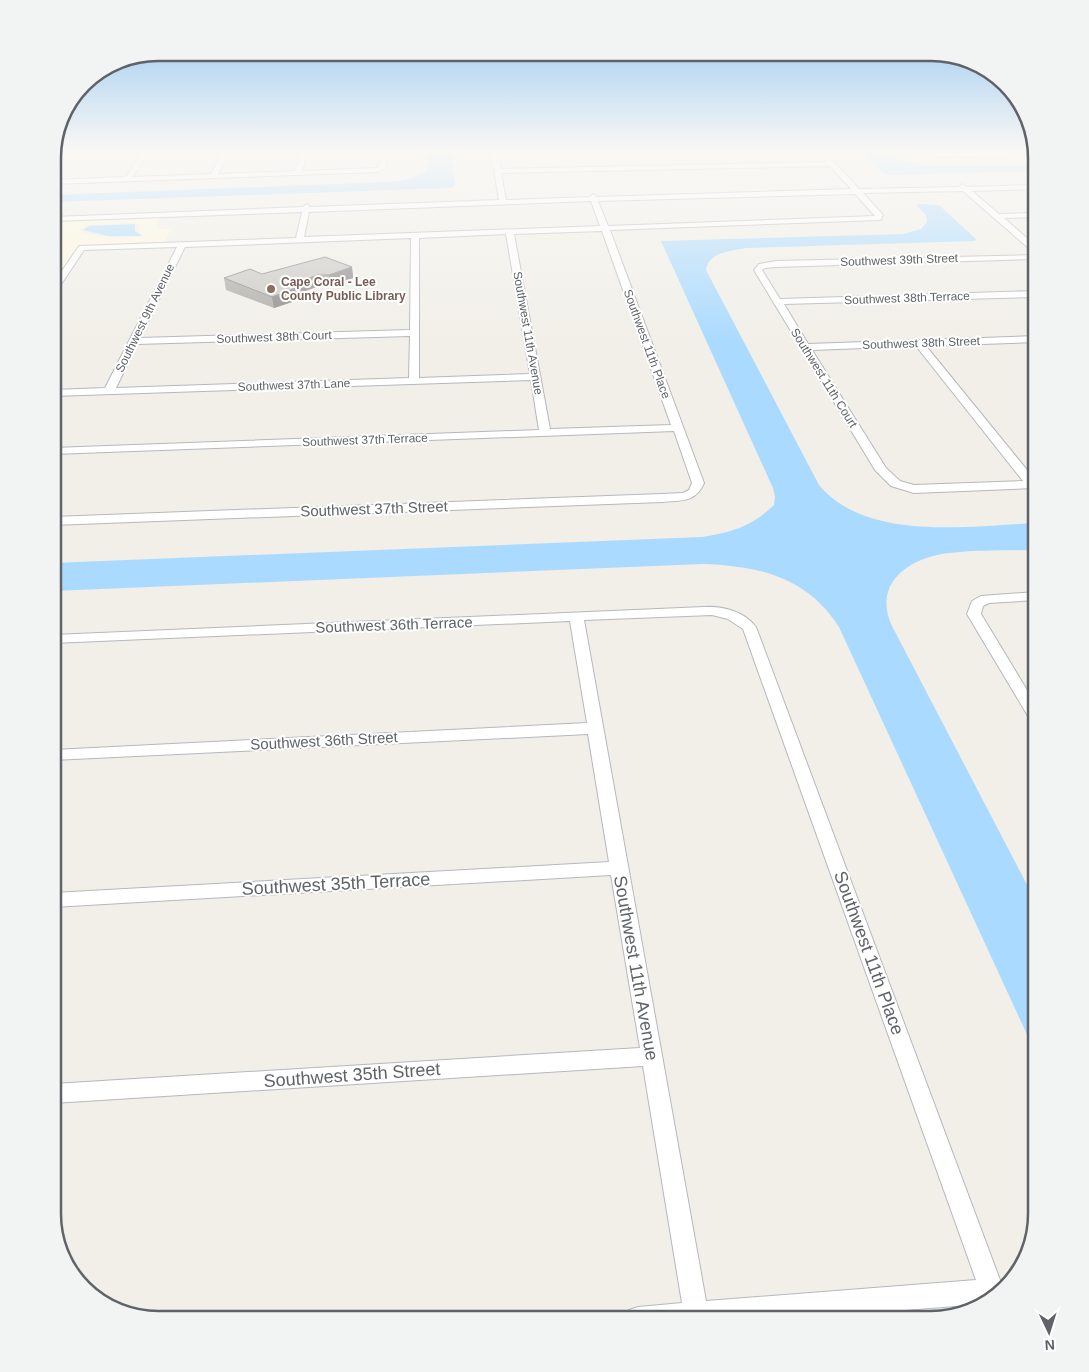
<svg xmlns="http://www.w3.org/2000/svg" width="1089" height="1372" font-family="Helvetica,sans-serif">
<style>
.commercial{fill:#fef7e0;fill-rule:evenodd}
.water{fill:#aadaff}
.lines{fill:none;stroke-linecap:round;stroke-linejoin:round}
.minor-casing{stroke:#b5b8bc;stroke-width:2}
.minor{fill:#fff;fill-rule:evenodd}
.wall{fill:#afaea9}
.shaded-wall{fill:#8f8d8a}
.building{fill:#cccac5;stroke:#8f8d8a}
.education-dot{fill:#8d6e63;stroke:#fff;stroke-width:2}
.labels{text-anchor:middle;stroke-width:4;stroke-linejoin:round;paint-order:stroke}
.far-street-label{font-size:12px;fill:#5f6368;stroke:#fff}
.far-education-label{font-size:12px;font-weight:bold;fill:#785e54;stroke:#fff;text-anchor:start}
.street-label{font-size:15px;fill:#5f6368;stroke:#fff}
.near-street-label{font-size:18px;fill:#5f6368;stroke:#fff}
.rim{fill:none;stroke:#5f6368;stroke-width:2.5}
</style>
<rect width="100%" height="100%" fill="#f1efe8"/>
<path class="commercial" d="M159,216L157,229H172L162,245L76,249L55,280H53V220ZM132,223L138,224V231L145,236L116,238L82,233L80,230L89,225Z"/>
<g class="water">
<path d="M427,151H452L455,186L450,188L53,202V195L388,182C398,181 422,179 427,168C429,163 427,156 427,151Z"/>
<path d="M860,151H880L899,160L930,166L1036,165V171L889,175L883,173Z"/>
<path d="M920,204L939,205L976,239L975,241L746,248C732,251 708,252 706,270L819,485C866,542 971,526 1036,523V550C1007,551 960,549 933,556C899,565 875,590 892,626L1036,902V1054L839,627C807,577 759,566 703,564L53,591V563L702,537C732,532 751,527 774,505L775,497L773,488L661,241L903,234L921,229L927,222L926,215L917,206Z"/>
<path d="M135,224V231L142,236H108L83,230L89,226Z"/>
</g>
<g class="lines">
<g class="minor-casing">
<g id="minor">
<path d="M63,151H69L55,168L53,169V163Z"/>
<path d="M143,151H149L133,177L211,174L223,151H229L218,174L295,171L302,151H308L302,171L377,168L379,167L383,151H389L385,168L378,172L53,184V180L126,177Z"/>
<path d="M491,151H497L501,169L827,162L817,151H824L859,189L959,187L962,184L967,187L1036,185V189L972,191L999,214L1036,213V217L1004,218L1036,246V252H1033L963,191L863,193L883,215L881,220H878L610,230L704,483C695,503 682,500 662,502L53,525V517L662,494L683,493L689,490L692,483L674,431L53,454V448L539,430L531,380L53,396V390L105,388L177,247L84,250L56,292L53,293V284L79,246L296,238L302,212L53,221V217L303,207L307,204L310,207L499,200ZM830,166L851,189L597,197L593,194L590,197L506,200L501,173ZM855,194L875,216L608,226L598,201ZM591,201L600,226L304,237L309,212ZM602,231L671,425L550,429L514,234ZM506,234L530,374L419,378V238ZM411,238L410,330L140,338L185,247ZM410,336L409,378L116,388L137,344Z"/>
<path d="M917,151L935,153L1034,151L1036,155L935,157Z"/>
<path d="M1036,255V259L776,267L765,268L762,270L780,299L1036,291V297L784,304L808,344L1036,336V342L926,346L1036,481V488L914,493L891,486L875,470L754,270L759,264L776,261ZM916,346L1023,481L914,485L900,481L886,468L812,350Z"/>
<path d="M1036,592V600L989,603L983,606L981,614L1036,705V722L1031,721L967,614L972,601L981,596Z"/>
<path d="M704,607C723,606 744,611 756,627L1003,1288L989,1302L982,1304L788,1319H626L629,1310L638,1307L682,1303L643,1066L53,1103V1084L640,1048L611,875L53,907V893L609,862L588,734L53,760V750L587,723L570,621L53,643V635ZM712,615L728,619L743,629L976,1280L706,1301L584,620Z"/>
</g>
</g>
<use href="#minor" class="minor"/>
</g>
<path class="wall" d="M352,267L353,278L330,286H319L297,294L298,300L274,308L226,290L224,278L262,274Z"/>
<g class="shaded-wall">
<path d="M352,267L353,278L330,286L329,275Z"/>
<path d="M318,275L319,286L297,294L298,300L274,308L272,297L288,285Z"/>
</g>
<path class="building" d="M325,257L352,267L329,275H318L288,285L296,288L272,297L224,278L250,269L262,274Z"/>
<linearGradient id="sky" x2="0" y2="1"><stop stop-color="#8fc3f1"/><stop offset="0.44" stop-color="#f9f8f5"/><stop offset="1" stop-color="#f9f8f5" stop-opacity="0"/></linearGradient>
<rect width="1089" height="343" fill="url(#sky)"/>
<circle class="education-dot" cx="271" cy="289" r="5"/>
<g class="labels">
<g class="far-street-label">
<text transform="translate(899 260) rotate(-2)" y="4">Southwest 39th Street</text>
<text transform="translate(907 298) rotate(-2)" y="4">Southwest 38th Terrace</text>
<text transform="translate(145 318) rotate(-64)" y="4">Southwest 9th Avenue</text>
<text transform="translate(528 333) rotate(80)" y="4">Southwest 11th Avenue</text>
<text transform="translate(274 337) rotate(-2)" y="4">Southwest 38th Court</text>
<text transform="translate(921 343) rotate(-2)" y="4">Southwest 38th Street</text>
<text transform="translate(647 344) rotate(70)" y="4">Southwest 11th Place</text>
<text transform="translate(824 378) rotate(58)" y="4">Southwest 11th Court</text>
<text transform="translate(294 385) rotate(-2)" y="4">Southwest 37th Lane</text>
<text transform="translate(365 440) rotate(-2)" y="4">Southwest 37th Terrace</text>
</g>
<g class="far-education-label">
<text x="281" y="286">Cape Coral - Lee<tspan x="281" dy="14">County Public Library</tspan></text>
</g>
<g class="street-label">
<text transform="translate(374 509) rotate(-2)" y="5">Southwest 37th Street</text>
<text transform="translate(394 625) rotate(-2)" y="5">Southwest 36th Terrace</text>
<text transform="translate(324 741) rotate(-3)" y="5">Southwest 36th Street</text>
</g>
<g class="near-street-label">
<text transform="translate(336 884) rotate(-3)" y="6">Southwest 35th Terrace</text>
<text transform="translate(869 953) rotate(70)" y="6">Southwest 11th Place</text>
<text transform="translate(636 968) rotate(80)" y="6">Southwest 11th Avenue</text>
<text transform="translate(352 1075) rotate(-4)" y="6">Southwest 35th Street</text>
</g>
</g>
<path d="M0 0H1089V1372H0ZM158 61H931A97 97 0 0 1 1028 158V1214A97 97 0 0 1 931 1311H158A97 97 0 0 1 61 1214V158A97 97 0 0 1 158 61Z" fill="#f2f3f3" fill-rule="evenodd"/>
<path class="rim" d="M158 61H931A97 97 0 0 1 1028 158V1214A97 97 0 0 1 931 1311H158A97 97 0 0 1 61 1214V158A97 97 0 0 1 158 61Z"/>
<g transform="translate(1049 1332) rotate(176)" stroke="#ffffff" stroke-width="4" paint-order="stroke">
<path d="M0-4L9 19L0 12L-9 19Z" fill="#5f6368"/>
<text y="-8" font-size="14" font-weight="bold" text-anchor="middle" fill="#5f6368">N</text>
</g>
</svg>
